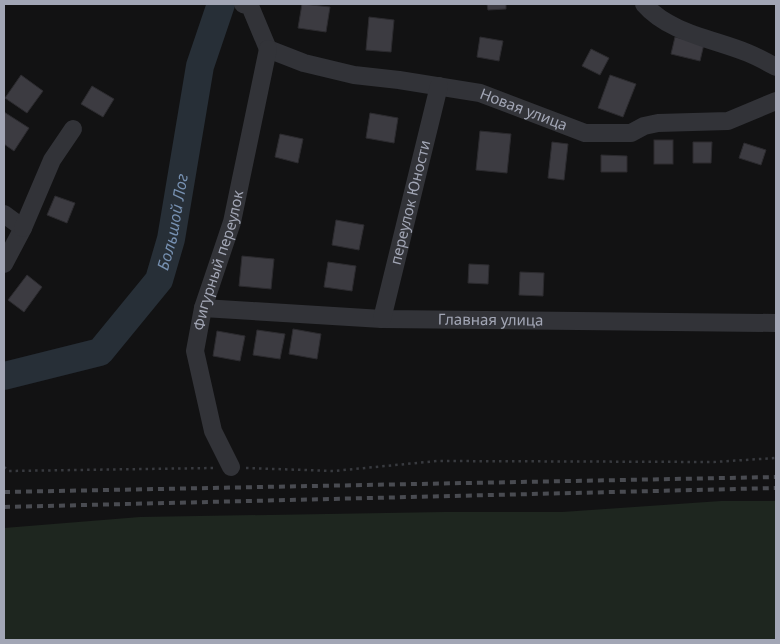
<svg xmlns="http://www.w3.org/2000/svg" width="780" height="644" font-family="'Noto Sans',sans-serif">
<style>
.green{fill:#1e261f}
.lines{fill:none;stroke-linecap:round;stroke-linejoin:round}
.river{stroke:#272f37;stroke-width:28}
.building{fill:#3c3b41;stroke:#2c2b2f}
.path{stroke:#383a3f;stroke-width:2.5;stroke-dasharray:2.5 4;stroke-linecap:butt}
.street{stroke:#323338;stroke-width:18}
.rail{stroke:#494b51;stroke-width:4;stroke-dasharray:6 5;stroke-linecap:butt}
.labels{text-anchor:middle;stroke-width:4.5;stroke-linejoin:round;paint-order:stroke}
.street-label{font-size:15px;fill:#a2a6b5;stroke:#0d0d0e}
.water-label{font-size:16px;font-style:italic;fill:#7791b2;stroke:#0d0d0e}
</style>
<rect width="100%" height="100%" fill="#121213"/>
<path class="green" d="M721,501H776V640H4V528L140,517L444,512H562Z"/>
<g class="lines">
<path class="river" id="s1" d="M4,376L100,352L159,280L171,239L200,66L221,4"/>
</g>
<g class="building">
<path d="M302,4L330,7L326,32L298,28Z"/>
<path d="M487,4H506V9L488,10Z"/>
<path d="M369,17L394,20L391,52L366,50Z"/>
<path d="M480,37L503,41L499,61L477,57Z"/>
<path d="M675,37L704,44L700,61L671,54Z"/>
<path d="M591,49L609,58L600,75L582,66Z"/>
<path d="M21,75L43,91L27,113L5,98Z"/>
<path d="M610,75L636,84L623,117L598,108Z"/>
<path d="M92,86L114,99L103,117L81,104Z"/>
<path d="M4,112L29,128L14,151L4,144Z"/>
<path d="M370,113L398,118L394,143L366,138Z"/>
<path d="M480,131L511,134L507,173L476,170Z"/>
<path d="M280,134L303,139L298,163L275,157Z"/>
<rect x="654" y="140" width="19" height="24"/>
<path d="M552,142L568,144L564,180L548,178Z"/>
<path d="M693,142H712L711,163H693Z"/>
<path d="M744,143L766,150L761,165L739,158Z"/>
<path d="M601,155L627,156V172H601Z"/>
<path d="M55,196L75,203L67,223L47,215Z"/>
<path d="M336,220L364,225L359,250L332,245Z"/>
<path d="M242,256L274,259L271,289L239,286Z"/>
<path d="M328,262L356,266L352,291L324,287Z"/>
<path d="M469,264L489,265L488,284L468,283Z"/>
<path d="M520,272L544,273L543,296L519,295Z"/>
<path d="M27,275L42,287L24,312L8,300Z"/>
<path d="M293,329L321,334L317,359L289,354Z"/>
<path d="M257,330L285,334L280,359L253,355Z"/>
<path d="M217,331L245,336L240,361L213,356Z"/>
</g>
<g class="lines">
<g class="path">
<path d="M4,467L9,471L213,468"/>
<path d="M246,468L334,471L437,461L714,462L776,458"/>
</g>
<g class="street">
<path d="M243,4L250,6L268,49"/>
<path d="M644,4C669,33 714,39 748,53C758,57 767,62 776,67"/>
<path id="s2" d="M268,49L304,63L354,75L399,80L480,93L585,133H631L644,126L658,123L728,121L776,101"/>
<path d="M4,214L23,228L4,264"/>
<path d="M23,228L52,160L73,129"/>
<path id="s3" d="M203,308L382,319L776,323"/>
<path id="s4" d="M382,319L439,86"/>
<path id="s5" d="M231,467L213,431L195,351L203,308L232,222L268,49"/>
</g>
<g class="rail">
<path d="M4,492L776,477"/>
<path d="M4,507L776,488"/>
</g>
</g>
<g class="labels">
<g class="street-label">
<text dy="5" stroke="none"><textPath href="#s2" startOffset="264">Новая улица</textPath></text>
<text dy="5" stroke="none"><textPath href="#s4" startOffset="120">переулок Юности</textPath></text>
<text dy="5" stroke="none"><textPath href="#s5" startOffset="216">Фигурный переулок</textPath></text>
<text dy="5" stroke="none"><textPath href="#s3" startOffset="288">Главная улица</textPath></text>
</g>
<g class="water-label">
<text dy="6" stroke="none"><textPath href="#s1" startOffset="252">Большой Лог</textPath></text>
</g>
</g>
<rect width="780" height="644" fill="none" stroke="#a2a6b5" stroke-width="10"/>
</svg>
